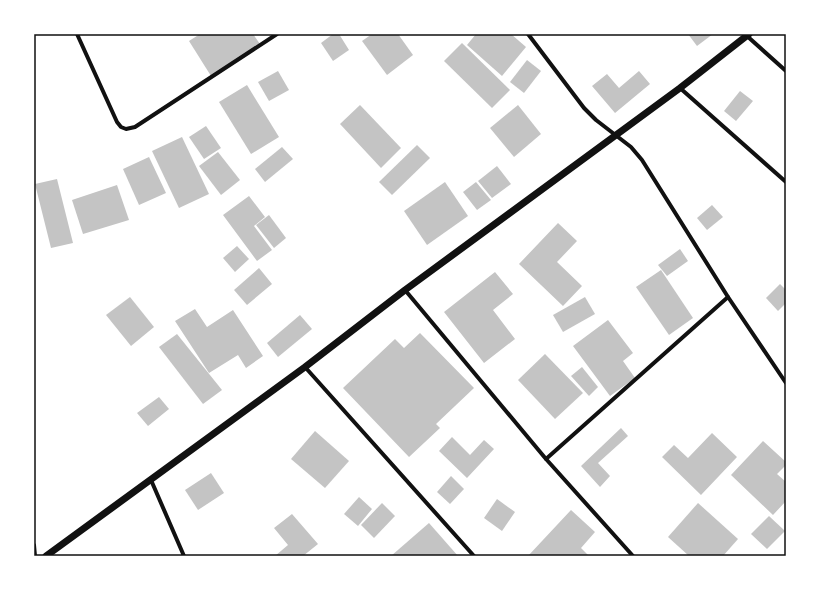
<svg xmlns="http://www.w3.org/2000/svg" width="820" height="590" font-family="'Exo 2',sans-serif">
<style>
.building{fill:#c4c4c4}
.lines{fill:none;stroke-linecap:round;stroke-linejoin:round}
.minor{stroke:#111;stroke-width:4}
.tertiary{stroke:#111;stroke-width:7}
.neatline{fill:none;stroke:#111;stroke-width:1.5}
</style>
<rect width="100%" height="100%" fill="#fff"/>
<g class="building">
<path d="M200,34H253L260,44L211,76L189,41Z"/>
<path d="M333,34H339L349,50L333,61L321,43Z"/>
<path d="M372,34H398L413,55L387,75L362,41Z"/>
<path d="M476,34H511L526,47L502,76L467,45Z"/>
<path d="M688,34H713L697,46Z"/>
<path d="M462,43L510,90L492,108L444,61Z"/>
<path d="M527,60L541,71L524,93L510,82Z"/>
<path d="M278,71L289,90L269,101L258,82Z"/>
<path d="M639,71L650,84L615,113L592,86L607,74L619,88Z"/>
<path d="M247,85L279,137L251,154L219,102Z"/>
<path d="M740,91L753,101L736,121L724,111Z"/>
<path d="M360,105L401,148L381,168L340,124Z"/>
<path d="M518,105L541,134L514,157L490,128Z"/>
<path d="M206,126L221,148L204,159L189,137Z"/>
<path d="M182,137L209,194L179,208L152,151Z"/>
<path d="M417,145L430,158L392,195L379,182Z"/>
<path d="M282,147L293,159L265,182L255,169Z"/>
<path d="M218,152L240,180L221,195L199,166Z"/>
<path d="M149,157L166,193L139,205L123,169Z"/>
<path d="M497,166L511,184L492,198L478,181Z"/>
<path d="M57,179L73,243L51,248L35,184Z"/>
<path d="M445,182L468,216L427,245L404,211Z"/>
<path d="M476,182L491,200L477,210L463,192Z"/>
<path d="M117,185L129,220L83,234L72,200Z"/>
<path d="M249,196L265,217L254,226L272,250L257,261L223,215Z"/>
<path d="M712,205L723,217L707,230L697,218Z"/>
<path d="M269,215L286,238L274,248L256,225Z"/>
<path d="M558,223L577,241L557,262L582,286L563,306L519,264Z"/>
<path d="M237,246L249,259L235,272L223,258Z"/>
<path d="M680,249L688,261L667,276L658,265Z"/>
<path d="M259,268L272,284L247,305L234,290Z"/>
<path d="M661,270L693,318L669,335L636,287Z"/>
<path d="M495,272L513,294L493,310L515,339L484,363L444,312Z"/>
<path d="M780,284L786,290V303L778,311L766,298Z"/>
<path d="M130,297L154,327L131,346L106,315Z"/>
<path d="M585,297L595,314L563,332L553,315Z"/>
<path d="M195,309L207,327L233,310L263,356L246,368L238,355L209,373L175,321Z"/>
<path d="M300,315L312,329L278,357L267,343Z"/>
<path d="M608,320L633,353L623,361L635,378L610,396L573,346Z"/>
<path d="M420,333L474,388L436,424L440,428L409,457L343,388L395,339L404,348Z"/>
<path d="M177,334L222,390L203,404L159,347Z"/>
<path d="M545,354L583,393L555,419L518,380Z"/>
<path d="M582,367L598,387L589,396L571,376Z"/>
<path d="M159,397L169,409L148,426L137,413Z"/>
<path d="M621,428L628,436L598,463L610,476L600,487L581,466Z"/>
<path d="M315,431L349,461L325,488L291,459Z"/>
<path d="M712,433L737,457L701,495L662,457L674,445L688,458Z"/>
<path d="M452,437L470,455L484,440L494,449L467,478L439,451Z"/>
<path d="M763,441L786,462V465L777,474L786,482V501L773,515L731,475Z"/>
<path d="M211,473L224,493L198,510L185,490Z"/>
<path d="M451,476L464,489L450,504L437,492Z"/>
<path d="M359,497L372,509L358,526L344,514Z"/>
<path d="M497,499L515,512L502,531L484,518Z"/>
<path d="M382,503L395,516L374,538L361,525Z"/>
<path d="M698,503L738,539L723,556H689L668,537Z"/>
<path d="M571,510L595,532L581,548L589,556H528Z"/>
<path d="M292,514L318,544L303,556H275L288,545L274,528Z"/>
<path d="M769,516L785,531L767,549L751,534Z"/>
<path d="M429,523L458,556H391Z"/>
</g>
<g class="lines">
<g class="minor">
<path d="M77,34L117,122L121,127L126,129L135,127L277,34"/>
<path d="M528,34L584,108L596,120L631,147L642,160L728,297L786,383"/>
<path d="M747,36L786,71"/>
<path d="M680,88L786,182"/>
<path d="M405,290L546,459L633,556"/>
<path d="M305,367L474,556"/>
<path d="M546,459L728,297"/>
<path d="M151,480L184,556"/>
<path d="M34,545L35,556"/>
</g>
<path class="tertiary" d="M46,556L305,367L405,290L680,88L749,34"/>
</g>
<rect width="820" height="590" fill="none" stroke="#ffffff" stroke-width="70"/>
<rect x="35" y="35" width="750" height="520" class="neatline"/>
</svg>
